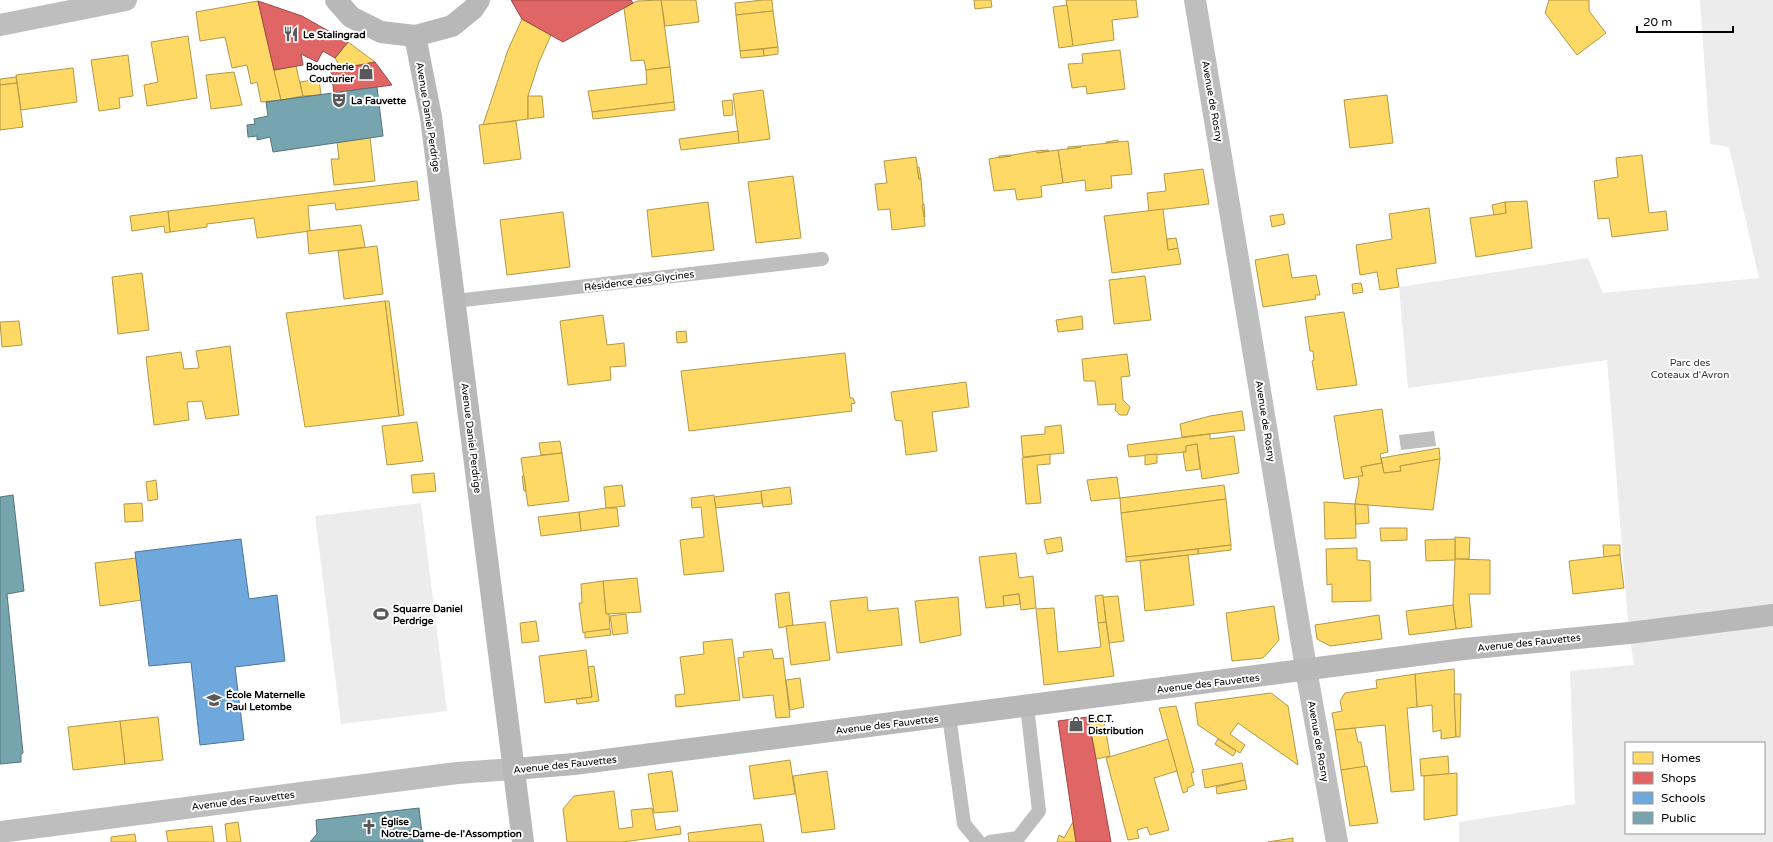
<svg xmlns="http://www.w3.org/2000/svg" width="1773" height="842" font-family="'Varela Round',sans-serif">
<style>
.green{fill:#ececec;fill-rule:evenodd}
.water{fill:#bfbfbf}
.homes{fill:#ffd966;stroke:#b29847}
.shops{fill:#e06666;stroke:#9d4747}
.schools{fill:#6fa8dc;stroke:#4e769a}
.public{fill:#76a5af;stroke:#53747a}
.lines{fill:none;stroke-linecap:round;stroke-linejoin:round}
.lane{stroke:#bebebe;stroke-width:14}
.street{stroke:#bebebe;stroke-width:22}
.secondary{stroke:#b8b8b8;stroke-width:22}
.labels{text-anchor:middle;stroke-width:4;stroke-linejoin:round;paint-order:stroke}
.poi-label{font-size:10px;font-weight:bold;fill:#000;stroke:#fff;text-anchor:start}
.street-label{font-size:10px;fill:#000;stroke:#fff}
.park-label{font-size:10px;fill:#333;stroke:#fff}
</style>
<rect width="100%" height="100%" fill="#fff"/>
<g class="green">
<path d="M1700,0H1773V842H1459V822L1575,804L1570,671L1634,665L1629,633L1607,360L1408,388L1399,287L1588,258L1603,293L1759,278L1729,147L1710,144ZM1626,743H1764V833H1626Z"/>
<path d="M421,503L447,711L341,724L315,516Z"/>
</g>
<path class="water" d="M1434,431L1436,446L1401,450L1399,435Z"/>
<g class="homes">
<path d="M661,0H696L699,22L665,26Z"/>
<path d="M661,0L670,67L646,70L644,60L631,61L624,8L637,1Z"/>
<path d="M763,0H772L773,11L736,15L735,3Z"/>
<path d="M974,0H991L992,7L975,9Z"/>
<path d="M1066,0H1136L1138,17L1112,20L1114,40L1073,46Z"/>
<path d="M1549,0H1589V11L1606,33L1577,55L1545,13Z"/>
<path d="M258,1L274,70L281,100L261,102L257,82L251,84L247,65L232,68L225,37L200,41L196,12Z"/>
<path d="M1067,5L1073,46L1059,48L1053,7Z"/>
<path d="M773,11L778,47L740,51L736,15Z"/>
<path d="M522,19L551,35L539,62L528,96V119L483,125L508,50Z"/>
<path d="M188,36L197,98L147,106L144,85L158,82L151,42Z"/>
<path d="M348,42L375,62L341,68L335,58Z"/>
<path d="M778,47V54L764,56L763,49Z"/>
<path d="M763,49L764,56L741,58L740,51Z"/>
<path d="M1120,50L1125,89L1087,94L1086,86L1072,88L1068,64L1083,63L1082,54Z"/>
<path d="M128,55L133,96L119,98L120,108L99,111L91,60Z"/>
<path d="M296,66L303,96L281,100L274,70Z"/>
<path d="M670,67L674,102L592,112L588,91L647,84L646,70Z"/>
<path d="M73,68L77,102L21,110L16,75Z"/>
<path d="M234,72L242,105L211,109L206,75Z"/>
<path d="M16,77L17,83L0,85V79Z"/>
<path d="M319,79L321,95L303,96L300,82Z"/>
<path d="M17,83L23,127L0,130V85Z"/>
<path d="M763,90L770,139L739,143L733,94Z"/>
<path d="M1387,95L1393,143L1350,148L1344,100Z"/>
<path d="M528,96H542L544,117L528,119Z"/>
<path d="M732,100L733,115L724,116L722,101Z"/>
<path d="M674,102L675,110L593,119L592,112Z"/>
<path d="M516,121L521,159L484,164L479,125Z"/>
<path d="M738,131L739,143L681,150L679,139Z"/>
<path d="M370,137L375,181L334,185L331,159H339L337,142Z"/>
<path d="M1118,140V143L1106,144V142Z"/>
<path d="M1128,141L1132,174L1111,176L1112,188L1086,191L1085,180L1063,183L1058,150L1081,147L1080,146Z"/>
<path d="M1080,146L1081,147L1068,149V147Z"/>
<path d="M1048,150L1049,151L1037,153L1036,151Z"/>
<path d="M1058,150L1063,183L1041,186L1042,197L1017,200L1015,189L994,191L989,159L1036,151L1037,153Z"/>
<path d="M1011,155V156L999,158V156Z"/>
<path d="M1642,155L1649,213L1666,211L1668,230L1612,237L1609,218L1598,219L1594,181L1618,177L1616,158Z"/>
<path d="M916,157L919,179H921L925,226L892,230L890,209L878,210L875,184L887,183L884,161Z"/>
<path d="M917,167H919L921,179H919Z"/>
<path d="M1203,169L1209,204L1149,211L1147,193L1166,191L1164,174Z"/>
<path d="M793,176L801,238L756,243L748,182Z"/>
<path d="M417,181L419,200L336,210L335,203L308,206L310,231L257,238L254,218L207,224V227L170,232L168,211Z"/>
<path d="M1527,201L1532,248L1476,257L1470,218L1506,213L1505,202Z"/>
<path d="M708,202L714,250L652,257L647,210Z"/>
<path d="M1505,202L1506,213L1494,215L1492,205Z"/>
<path d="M924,204L925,217H924L922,205Z"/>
<path d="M1429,208L1436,263L1396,269L1399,287L1380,290L1377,272L1360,275L1356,245L1392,239L1389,214Z"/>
<path d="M1163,209L1168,250L1178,248L1181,264L1112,273L1104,216Z"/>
<path d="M168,211L170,232L165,233L164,226L132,231L130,216Z"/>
<path d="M563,212L570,267L507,275L500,220Z"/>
<path d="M1283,214L1285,224L1272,227L1270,216Z"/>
<path d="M361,225L365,247L309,254L307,231Z"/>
<path d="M1176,238L1178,248L1168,250L1167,239Z"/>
<path d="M377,246L383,294L344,299L338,251Z"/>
<path d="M1288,254L1292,278L1316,275L1320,295H1315L1316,299L1263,307L1255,260Z"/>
<path d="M142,273L149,330L118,334L112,277Z"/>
<path d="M1145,276L1151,320L1114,324L1109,280Z"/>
<path d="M1361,283L1363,292L1353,294L1352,284Z"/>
<path d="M385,301H389L404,415L399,416Z"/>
<path d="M385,301L399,416L305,427L286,313Z"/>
<path d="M1344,312L1357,385L1317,390L1312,361L1314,360L1313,351H1310L1305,317Z"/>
<path d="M603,315L607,345L624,343L626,366L610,367L611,380L568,385L560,321Z"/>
<path d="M1082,316L1083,329L1058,332L1056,320Z"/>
<path d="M19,321L22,345L2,347L0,322Z"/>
<path d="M686,331L687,342L677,343L676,332Z"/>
<path d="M230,346L239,415L206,419L202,401L187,402L189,420L154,425L146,357L181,352L184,369L199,368L196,351Z"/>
<path d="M845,353L850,398H853L855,403L851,404L852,411L689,431L681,371Z"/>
<path d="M1127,354L1130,376L1121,377L1123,400L1130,407L1127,415H1120L1115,410L1116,404L1098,405L1095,381H1084L1082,359Z"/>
<path d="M966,382L969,407L932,412L937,451L906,455L902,421L895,420L891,392Z"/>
<path d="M1382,409L1388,452L1380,454L1382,463L1361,467L1363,476L1344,479L1334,416Z"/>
<path d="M1242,411L1245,430L1182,437L1180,424L1210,416Z"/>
<path d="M417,422L423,461L387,465L382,426Z"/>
<path d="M1061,425L1064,453L1023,457L1021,436L1045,434V427Z"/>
<path d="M1210,434V439L1234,436L1239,473L1202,479L1197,444L1186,446V452L1129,457L1127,445Z"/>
<path d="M560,441L562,453L541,455L539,443Z"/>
<path d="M1197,444L1200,469L1186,471L1183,452H1186V446Z"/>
<path d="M1439,448L1440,459L1400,466L1401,471L1384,473L1381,458Z"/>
<path d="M562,453L569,501L528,506L521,458Z"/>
<path d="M1050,454V464L1037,465L1041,503L1026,504L1022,458Z"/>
<path d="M1157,454V463L1145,465V455Z"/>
<path d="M1381,459L1384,473L1401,471L1400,466L1440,459L1433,510L1355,504L1359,482L1358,476H1363L1361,467L1382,463Z"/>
<path d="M434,473L436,491L413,493L411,475Z"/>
<path d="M522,476H524L526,491H524Z"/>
<path d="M1117,477L1120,498L1091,501L1087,480Z"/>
<path d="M156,480L158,499L148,501L146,482Z"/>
<path d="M622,485L625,506L606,508L604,487Z"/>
<path d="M1224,485L1226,499L1121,513L1120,498Z"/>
<path d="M790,487L792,504L763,507L761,491Z"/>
<path d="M761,491L762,503L716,508L714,497Z"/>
<path d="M714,495L724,571L684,575L680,540L704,537L701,507L692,508L691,498Z"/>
<path d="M1226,499L1231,545L1126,557L1121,513Z"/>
<path d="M1324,502L1355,504L1356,538L1325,539Z"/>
<path d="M142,503L143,521L125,522L124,504Z"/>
<path d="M1355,504L1368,505L1369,523L1356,524Z"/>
<path d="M606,508H617L619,526L581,531L579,512Z"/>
<path d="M579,512L581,531L541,536L538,517Z"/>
<path d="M1380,528H1407V540L1381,541Z"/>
<path d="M1061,537L1063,551L1047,554L1044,540Z"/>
<path d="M1455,537L1470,538L1469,559H1455Z"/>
<path d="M1455,539V560L1426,561L1425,540Z"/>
<path d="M1231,545V550L1198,554V549Z"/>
<path d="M1603,545H1620V555L1604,557Z"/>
<path d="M1357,548V560L1370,561L1371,601L1332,602V584L1327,585L1326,549Z"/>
<path d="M1198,549V554L1126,562V557Z"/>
<path d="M1016,553L1019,578L1033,576L1036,608L1021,610L1019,594L1003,596L1004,606L986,608L979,557Z"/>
<path d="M1188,555L1194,605L1145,611L1140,561Z"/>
<path d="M1620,555L1624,588L1573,594L1569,561Z"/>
<path d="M136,558L142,600L100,606L95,563Z"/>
<path d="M1455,559L1490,560V594H1469L1472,627L1456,629L1453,605Z"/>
<path d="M637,578L641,612L606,614L603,581Z"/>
<path d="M603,581L606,614H609L610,629L583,633L579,603H582L581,584Z"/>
<path d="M789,592L793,625L779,628L775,594Z"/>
<path d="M1019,594L1020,604L1004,606L1003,596Z"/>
<path d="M1103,595L1106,622L1098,623L1095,596Z"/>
<path d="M1118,596L1124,641L1109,643L1103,597Z"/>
<path d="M867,597L868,611L898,608L902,645L837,653L830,601Z"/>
<path d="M958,597L961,635L920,643L915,601Z"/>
<path d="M1453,605L1456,629L1409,635L1406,611Z"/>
<path d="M1274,606L1279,640L1263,658L1232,661L1226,613Z"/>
<path d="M1054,608L1058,652L1101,647L1098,623L1106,622L1114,676L1044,685L1036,609Z"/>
<path d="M626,614L628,633L613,635L610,616Z"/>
<path d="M1379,615L1382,639L1330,646L1317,639L1315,625Z"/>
<path d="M536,621L539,641L522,643L520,623Z"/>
<path d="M825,622L830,660L791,665L786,626Z"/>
<path d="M610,629L611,635L585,638V632Z"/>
<path d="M732,639L740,700L676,707L675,695L685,694L680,657L704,654L703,642Z"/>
<path d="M772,649L774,659L783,658L790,717L776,718L773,695L743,698L738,658L744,657L743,652Z"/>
<path d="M586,650L592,697L545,703L539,656Z"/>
<path d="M594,666L599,701L577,704L576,699L592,697L588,667Z"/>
<path d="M1454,669L1456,737L1441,739V730L1433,732L1432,705L1417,707L1415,674Z"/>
<path d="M1415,674L1417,707L1407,708L1414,790L1391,792L1385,725L1335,730L1332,713L1342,711L1340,701L1345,693L1377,688L1376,680Z"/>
<path d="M800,678L804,707L790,710L786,680Z"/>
<path d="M1271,693L1288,706L1298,765L1238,723L1230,734L1245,745L1240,753L1198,725L1195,703Z"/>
<path d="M1454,694H1461L1460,737H1456Z"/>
<path d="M1176,706L1194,772L1191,773L1194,785L1187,788L1188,791L1183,793L1159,708Z"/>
<path d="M1103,715L1110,756L1096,759L1088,717Z"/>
<path d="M158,717L163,760L125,764L120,721Z"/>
<path d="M120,721L125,764L73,770L68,727Z"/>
<path d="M1355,728L1358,742H1361L1365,767L1341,770L1335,730Z"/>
<path d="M1168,739L1177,771L1154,778L1169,830L1150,835L1147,827L1137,830L1139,838L1128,840L1106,758Z"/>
<path d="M1218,739L1236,751L1233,756L1215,744Z"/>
<path d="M1448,756L1449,774L1421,776L1420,759Z"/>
<path d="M790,760L795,794L754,799L749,766Z"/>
<path d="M1242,763L1245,780L1205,788L1202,770Z"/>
<path d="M1367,766L1378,823L1350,826L1341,770Z"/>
<path d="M672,771L678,811L654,813L648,774Z"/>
<path d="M827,771L835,829L802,833L793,776Z"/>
<path d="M1457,773V815L1424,820V776Z"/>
<path d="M1245,780L1247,789L1217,794L1216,787Z"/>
<path d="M614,791L619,829L633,827L631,810L652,808L656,830L680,826L681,834L623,842H567L563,809L574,796Z"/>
<path d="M238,822L241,842H227L225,824Z"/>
<path d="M1073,822L1076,842H1057L1059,835L1064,838Z"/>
<path d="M761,824L764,842H689L688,833Z"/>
<path d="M212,826L214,842H168L166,831Z"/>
<path d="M135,834L136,842H111V837Z"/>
<path d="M1293,838V842H1268Z"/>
</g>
<g class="shops">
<path d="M511,0H631L633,3L563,42L522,19Z"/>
<path d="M258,1L302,16L348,42L335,58L323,51L317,62L301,54L303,65L274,70Z"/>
<path d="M375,62L392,85L334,93L331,71Z"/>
<path d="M1088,717L1096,759L1111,842H1076L1058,721Z"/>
</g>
<path class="schools" d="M241,539L249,599L277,595L285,661L235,667L244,740L200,745L191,662L149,666L135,552Z"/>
<g class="public">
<path d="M377,87L383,136L273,152L270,137L257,140V136L248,137L247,125L255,124L254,119L268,116L266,102Z"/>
<path d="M13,495L24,591L7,594L23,753L21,754V762L0,764V497Z"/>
<path d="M419,808L423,842H310L317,834L316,820Z"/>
</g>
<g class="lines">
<g class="lane">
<path d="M455,301L822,259"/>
<path d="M949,716L964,824L979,842"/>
<path d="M990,842L1018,838L1039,811L1027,706"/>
</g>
<g class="street">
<path d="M1195,0L1309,686L1337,842"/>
<path d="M0,25L126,0"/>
<path d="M0,832L457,773L514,769"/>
</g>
<g class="secondary">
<path d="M336,0L351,17L381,32L415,36L452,26L473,9L479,0"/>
<path d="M415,36L431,117L523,842"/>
<path d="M514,769L574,764L691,749L1464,649L1629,633L1773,615"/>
</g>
</g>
<defs>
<g id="restaurant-bare" transform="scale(1.2)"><path d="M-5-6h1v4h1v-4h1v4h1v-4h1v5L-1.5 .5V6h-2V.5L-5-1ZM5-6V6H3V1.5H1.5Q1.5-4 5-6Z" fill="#595959" stroke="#fff" stroke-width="2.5" paint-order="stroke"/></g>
<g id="shop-bare" transform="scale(1.2)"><path d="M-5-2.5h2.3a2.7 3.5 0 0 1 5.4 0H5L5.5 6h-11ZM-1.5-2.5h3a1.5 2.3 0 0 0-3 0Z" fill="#595959" stroke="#fff" stroke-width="2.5" paint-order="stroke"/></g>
<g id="theatre-bare" transform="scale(1.2)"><path d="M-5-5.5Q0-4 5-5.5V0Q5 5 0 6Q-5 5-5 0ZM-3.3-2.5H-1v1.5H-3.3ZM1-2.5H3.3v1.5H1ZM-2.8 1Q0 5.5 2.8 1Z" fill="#595959" stroke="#fff" stroke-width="2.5" paint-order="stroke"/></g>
<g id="stadium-bare" transform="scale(1.2)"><path d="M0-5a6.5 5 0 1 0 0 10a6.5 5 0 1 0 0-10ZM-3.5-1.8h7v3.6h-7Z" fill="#595959" stroke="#fff" stroke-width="2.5" paint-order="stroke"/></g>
<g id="school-bare" transform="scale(1.2)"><path d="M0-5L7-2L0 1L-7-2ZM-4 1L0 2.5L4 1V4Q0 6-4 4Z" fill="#595959" stroke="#fff" stroke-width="2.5" paint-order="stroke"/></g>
<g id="church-bare" transform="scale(1.2)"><path d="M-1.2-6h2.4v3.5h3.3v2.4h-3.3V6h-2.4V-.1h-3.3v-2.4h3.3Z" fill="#595959" stroke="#fff" stroke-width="2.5" paint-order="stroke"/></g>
</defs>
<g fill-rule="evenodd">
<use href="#restaurant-bare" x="291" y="34"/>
<use href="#shop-bare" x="366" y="72"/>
<use href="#theatre-bare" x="339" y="100"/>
<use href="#stadium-bare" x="381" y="614"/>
<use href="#school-bare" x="214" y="700"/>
<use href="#shop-bare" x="1076" y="724"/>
<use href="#church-bare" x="369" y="827"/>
</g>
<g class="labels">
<g class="poi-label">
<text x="303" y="38">Le Stalingrad</text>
<text x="354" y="70" text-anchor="end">Boucherie<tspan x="354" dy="12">Couturier</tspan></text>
<text x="351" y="104">La Fauvette</text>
<text x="393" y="612">Squarre Daniel<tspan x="393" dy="12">Perdrige</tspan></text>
<text x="226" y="698">École Maternelle<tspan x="226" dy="12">Paul Letombe</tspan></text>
<text x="1088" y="722">E.C.T.<tspan x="1088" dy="12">Distribution</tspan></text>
<text x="381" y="825">Église<tspan x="381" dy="12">Notre-Dame-de-l'Assomption</tspan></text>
</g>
<g class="street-label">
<text transform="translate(1213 101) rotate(80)" y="4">Avenue de Rosny</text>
<text transform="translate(429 117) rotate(81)" y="4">Avenue Daniel Perdrige</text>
<text transform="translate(639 280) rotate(-7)" y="4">Résidence des Glycines</text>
<text transform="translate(1266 421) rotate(81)" y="4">Avenue de Rosny</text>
<text transform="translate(472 438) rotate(83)" y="4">Avenue Daniel Perdrige</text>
<text transform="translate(1529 642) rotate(-6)" y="4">Avenue des Fauvettes</text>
<text transform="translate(1208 683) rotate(-7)" y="4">Avenue des Fauvettes</text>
<text transform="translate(887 724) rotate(-7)" y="4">Avenue des Fauvettes</text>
<text transform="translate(1319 741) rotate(80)" y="4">Avenue de Rosny</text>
<text transform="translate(565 764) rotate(-6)" y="4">Avenue des Fauvettes</text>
<text transform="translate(243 800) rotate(-7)" y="4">Avenue des Fauvettes</text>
</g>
<g class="park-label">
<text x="1690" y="366">Parc des<tspan x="1690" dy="12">Coteaux d'Avron</tspan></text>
</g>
</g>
<rect x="1625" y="742" width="140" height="92" fill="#ffffff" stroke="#999999"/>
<rect x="1633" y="752" width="20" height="12" fill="#ffd966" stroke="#999999"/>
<text x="1661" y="762" font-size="12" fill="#000000">Homes</text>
<rect x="1633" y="772" width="20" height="12" fill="#e06666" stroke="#999999"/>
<text x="1661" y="782" font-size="12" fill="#000000">Shops</text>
<rect x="1633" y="792" width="20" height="12" fill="#6fa8dc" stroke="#999999"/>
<text x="1661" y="802" font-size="12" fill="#000000">Schools</text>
<rect x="1633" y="812" width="20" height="12" fill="#76a5af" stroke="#999999"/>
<text x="1661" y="822" font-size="12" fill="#000000">Public</text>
<path d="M1637 26v6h96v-6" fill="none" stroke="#000000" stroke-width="2"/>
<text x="1643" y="26" font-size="12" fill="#000000" stroke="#ffffff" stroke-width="3" paint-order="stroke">20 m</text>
</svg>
